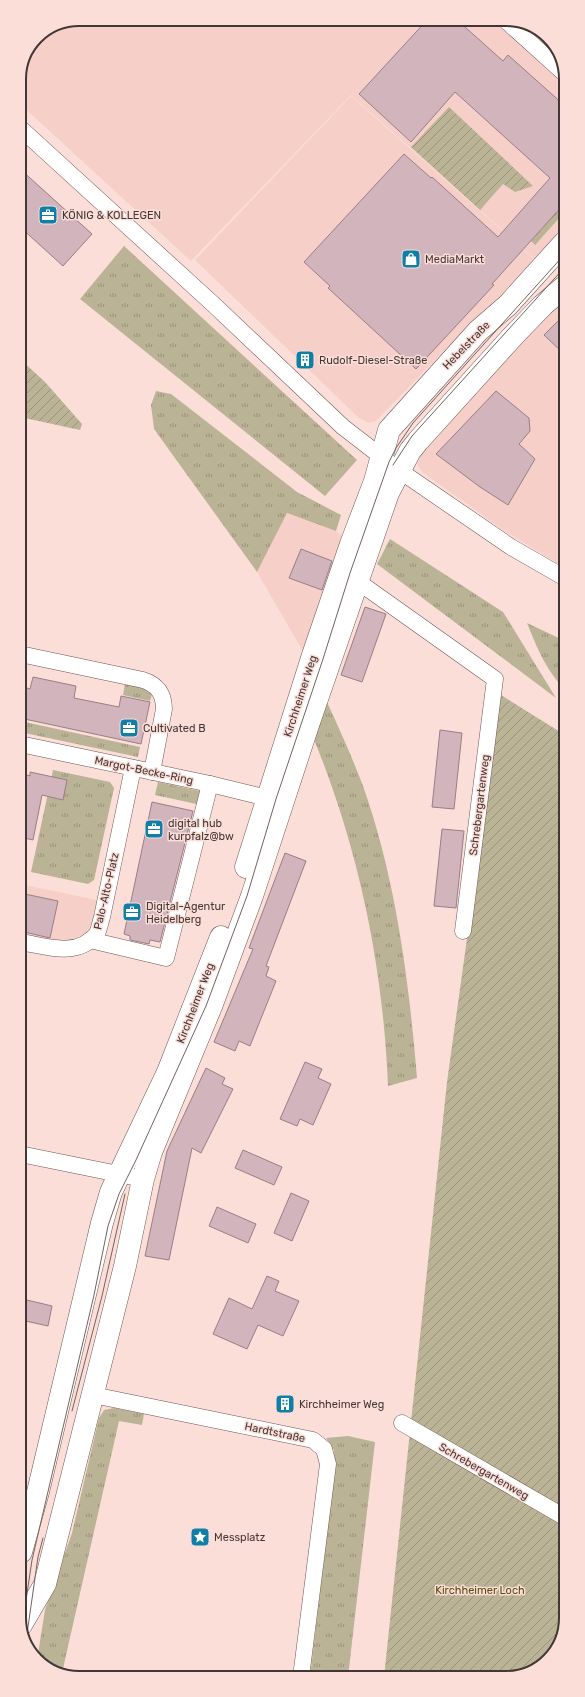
<svg xmlns="http://www.w3.org/2000/svg" width="585" height="1697" font-family="Rubik,sans-serif">
<style>
.built{fill:#f6cfc8}
.grass{fill:url(#grass-tufts)}
.garden{fill:url(#garden-furrows)}
.building{fill:#d1b4bc;stroke:#997e86}
.lines{fill:none;stroke-linecap:round;stroke-linejoin:round}
.street-casing{stroke:#6f5550;stroke-width:17}
.secondary-casing{stroke:#6f5550;stroke-width:23}
.street{stroke:#fff;stroke-width:16}
.secondary{stroke:#fff;stroke-width:22}
.tram{stroke:#73625f;stroke-width:1}
.labels{text-anchor:middle;stroke-width:3;stroke-linejoin:round;paint-order:stroke}
.poi-label{font-size:11px;fill:#433735;stroke:#fcded8;text-anchor:start}
.street-label{font-size:11px;fill:#433735;stroke:#fcded8}
.park-label{font-size:11px;fill:#57490e;stroke:#fcded8}
.rim{fill:none;stroke:#433735;stroke-width:2}
</style>
<defs>
<pattern id="grass-tufts" width="24" height="20" patternUnits="userSpaceOnUse"><rect width="24" height="20" fill="#bbb395"/><path d="M3 7l-1-3M5 7V3M7 7l1-3M15 17l-1-3M17 17v-4M19 17l1-3" fill="none" stroke="#9a927a"/></pattern>
<pattern id="garden-furrows" width="10" height="10" patternUnits="userSpaceOnUse"><rect width="10" height="10" fill="#bbb395"/><path d="M-1 1l2-2M0 10L10 0M9 11l2-2" fill="none" stroke="#9a927a"/></pattern>
</defs>
<rect width="100%" height="100%" fill="#fcded8"/>
<g class="built">
<path d="M79,19H510L545,34L564,64V229L536,260L351,95L191,261L19,103V76L37,37Z"/>
<path d="M351,96L536,261L503,297L470,324L376,421L369,423L359,418L195,260Z"/>
<path d="M564,296L565,568L502,529L422,472L417,464L427,444Z"/>
<path d="M287,513L336,531L343,536L304,653L257,572Z"/>
<path d="M20,884L97,900L92,928L78,945L20,933Z"/>
</g>
<g class="grass">
<path d="M124,246L357,460L325,496L80,299Z"/>
<path d="M156,391L171,394L297,492L341,515L336,531L287,513L257,572L154,429L151,405Z"/>
<path d="M390,539L503,612L556,698L377,564Z"/>
<path d="M527,623L565,641V690C545,668 538,650 527,623Z"/>
<path d="M125,684L144,688L152,694L150,701L123,695Z"/>
<path d="M326,700C339,728 352,757 363,786C396,879 409,981 417,1078L388,1086C383,962 357,840 308,725Z"/>
<path d="M20,721L140,747L138,757L20,732Z"/>
<path d="M53,770L110,782L114,788L94,880L88,884L31,872Z"/>
<path d="M158,782L204,792L201,805L155,795Z"/>
<path d="M114,1408L144,1414L142,1425L119,1421L62,1673L40,1663L37,1660L45,1610L72,1533L99,1418L104,1410Z"/>
<path d="M348,1436L375,1442L348,1677H310L335,1468L334,1450L326,1438Z"/>
</g>
<g class="garden">
<path d="M449,107L533,186L515,192L503,184L480,210L411,147Z"/>
<path d="M557,212L561,216L535,245L531,241Z"/>
<path d="M19,358L45,382L82,424L80,430L20,417Z"/>
<path d="M501,695L565,735L566,1618L553,1655L521,1676L384,1677L447,1082Z"/>
</g>
<g class="building">
<path d="M428,19H456L503,61L508,55L564,105V204L492,284L494,285L416,369L328,288L330,286L304,262L404,154L431,178L432,177L498,237L550,178L455,92L411,142L359,94Z"/>
<path d="M19,168L92,234L63,266L19,226Z"/>
<path d="M564,315V354L544,335Z"/>
<path d="M496,391L529,418L530,431L519,444L535,459L508,505L480,487L436,454Z"/>
<path d="M301,549L332,561L322,590L289,578Z"/>
<path d="M365,607L386,614L362,682L341,675Z"/>
<path d="M33,677L76,686L74,698L119,707L121,696L150,702L141,744L20,718V686L30,689Z"/>
<path d="M440,730L462,733L454,809L432,807Z"/>
<path d="M30,772L67,780L63,800L42,795L33,840L20,837V795L24,774L30,776Z"/>
<path d="M152,802L193,811L160,942L150,940L149,944L130,940V936L124,934Z"/>
<path d="M442,829L464,831L456,908L434,906Z"/>
<path d="M285,853L306,861L266,966L269,967L266,976L276,981L250,1046L239,1041L235,1051L214,1042L253,949L249,948Z"/>
<path d="M20,893L58,901L50,938L20,931Z"/>
<path d="M305,1062L322,1069L318,1078L331,1084L313,1125L300,1119L297,1126L280,1119Z"/>
<path d="M206,1068L225,1078L222,1084L233,1089L201,1153L192,1148L169,1260L145,1256L167,1151Z"/>
<path d="M243,1150L282,1167L274,1185L235,1168Z"/>
<path d="M291,1193L309,1201L292,1241L274,1233Z"/>
<path d="M217,1207L256,1224L248,1243L209,1226Z"/>
<path d="M267,1276L279,1281L275,1291L299,1301L283,1336L258,1325L247,1349L213,1334L229,1298L252,1309Z"/>
<path d="M27,1300L52,1306L48,1326L21,1320V1306L25,1307Z"/>
</g>
<g class="lines">
<g class="street-casing">
<g id="street">
<path d="M504,19L564,73"/>
<path d="M19,127L213,304L343,427L400,471L511,547L565,578"/>
<path d="M357,581L495,679L463,931"/>
<path d="M20,654L143,680C158,685 164,694 164,709L152,772"/>
<path d="M20,744L210,784L267,798"/>
<path d="M90,940L166,958L210,784"/>
<path d="M20,942C46,946 76,958 96,935C99,931 100,923 102,917L133,768"/>
<path d="M20,1154L143,1179"/>
<path d="M93,1395L313,1440L324,1449L328,1464L301,1677"/>
<path d="M402,1423L566,1518"/>
</g>
</g>
<g class="secondary-casing">
<g id="secondary">
<path d="M246,867L313,655L351,544L375,481L389,430L478,331L508,305L564,243"/>
<path d="M21,1552L38,1492L102,1223L111,1192L168,1072L221,937"/>
<path d="M21,1625L45,1584L125,1266L143,1179L151,1152L212,1004L252,896L308,725L388,493L410,451L418,441L513,336L543,305L564,287"/>
</g>
</g>
<use href="#street" class="street"/>
<use href="#secondary" class="secondary"/>
<g class="tram">
<path d="M393,465L412,436L564,268"/>
<path d="M72,1411L102,1296L125,1194"/>
<path d="M21,1634L32,1560L94,1295L108,1226L119,1194L136,1160L206,1006L247,896L276,799L323,659L350,573L389,462L396,448L413,423L564,255"/>
<path d="M26,1641L38,1557L43,1538"/>
</g>
</g>
<defs>
<g id="office-square" transform="scale(1)"><rect x="-9" y="-9" width="18" height="18" rx="4" fill="#107fa7" stroke="#fcded8"/><path d="M-6-3h4V-5.5h4V-3h4V5H-6ZM-1-4.5V-3h2v-1.5ZM-6 0V1H6V0Z" fill="#fff"/></g>
<g id="shop-square" transform="scale(1)"><rect x="-9" y="-9" width="18" height="18" rx="4" fill="#107fa7" stroke="#fcded8"/><path d="M-5-2.5h2.3a2.7 3.5 0 0 1 5.4 0H5L5.5 6h-11ZM-1.5-2.5h3a1.5 2.3 0 0 0-3 0Z" fill="#fff"/></g>
<g id="building-square" transform="scale(1)"><rect x="-9" y="-9" width="18" height="18" rx="4" fill="#107fa7" stroke="#fcded8"/><path d="M-4-6H4V6H1V3H-1V6H-4ZM-2.5-4.3h1.7v1.8h-1.7ZM.8-4.3h1.7v1.8H.8ZM-2.5-1h1.7V.8h-1.7ZM.8-1h1.7V.8H.8Z" fill="#fff"/></g>
<g id="sight-square" transform="scale(1)"><rect x="-9" y="-9" width="18" height="18" rx="4" fill="#107fa7" stroke="#fcded8"/><path d="M0-6L1.8-2.2L6-1.7L2.9 1.2L3.7 5.4L0 3.3L-3.7 5.4L-2.9 1.2L-6-1.7L-1.8-2.2Z" fill="#fff"/></g>
</defs>
<g fill-rule="evenodd">
<use href="#office-square" x="48" y="215"/>
<use href="#shop-square" x="411" y="259"/>
<use href="#building-square" x="305" y="360"/>
<use href="#office-square" x="129" y="728"/>
<use href="#office-square" x="154" y="829"/>
<use href="#office-square" x="132" y="912"/>
<use href="#building-square" x="285" y="1404"/>
<use href="#sight-square" x="200" y="1537"/>
</g>
<g class="labels">
<g class="poi-label">
<text x="62" y="219">KÖNIG &amp; KOLLEGEN</text>
<text x="425" y="263">MediaMarkt</text>
<text x="319" y="364">Rudolf-Diesel-Straße</text>
<text x="143" y="732">Cultivated B</text>
<text x="168" y="827">digital hub<tspan x="168" dy="13">kurpfalz@bw</tspan></text>
<text x="146" y="910">Digital-Agentur<tspan x="146" dy="13">Heidelberg</tspan></text>
<text x="299" y="1408">Kirchheimer Weg</text>
<text x="214" y="1541">Messplatz</text>
</g>
<g class="street-label">
<text transform="translate(466 345) rotate(-46)" y="4">Hebelstraße</text>
<text transform="translate(300 696) rotate(-72)" y="4">Kirchheimer Weg</text>
<text transform="translate(144 770) rotate(12)" y="4">Margot-Becke-Ring</text>
<text transform="translate(479 805) rotate(-83)" y="4">Schrebergartenweg</text>
<text transform="translate(106 891) rotate(-77)" y="4">Palo-Alto-Platz</text>
<text transform="translate(195 1003) rotate(-69)" y="4">Kirchheimer Weg</text>
<text transform="translate(275 1432) rotate(12)" y="4">Hardtstraße</text>
<text transform="translate(484 1471) rotate(30)" y="4">Schrebergartenweg</text>
</g>
<g class="park-label">
<text x="480" y="1594">Kirchheimer Loch</text>
</g>
</g>
<path d="M0 0H585V1697H0ZM79 26H506A53 53 0 0 1 559 79V1618A53 53 0 0 1 506 1671H79A53 53 0 0 1 26 1618V79A53 53 0 0 1 79 26Z" fill="#fcded8" fill-rule="evenodd"/>
<path class="rim" d="M79 26H506A53 53 0 0 1 559 79V1618A53 53 0 0 1 506 1671H79A53 53 0 0 1 26 1618V79A53 53 0 0 1 79 26Z"/>
</svg>
